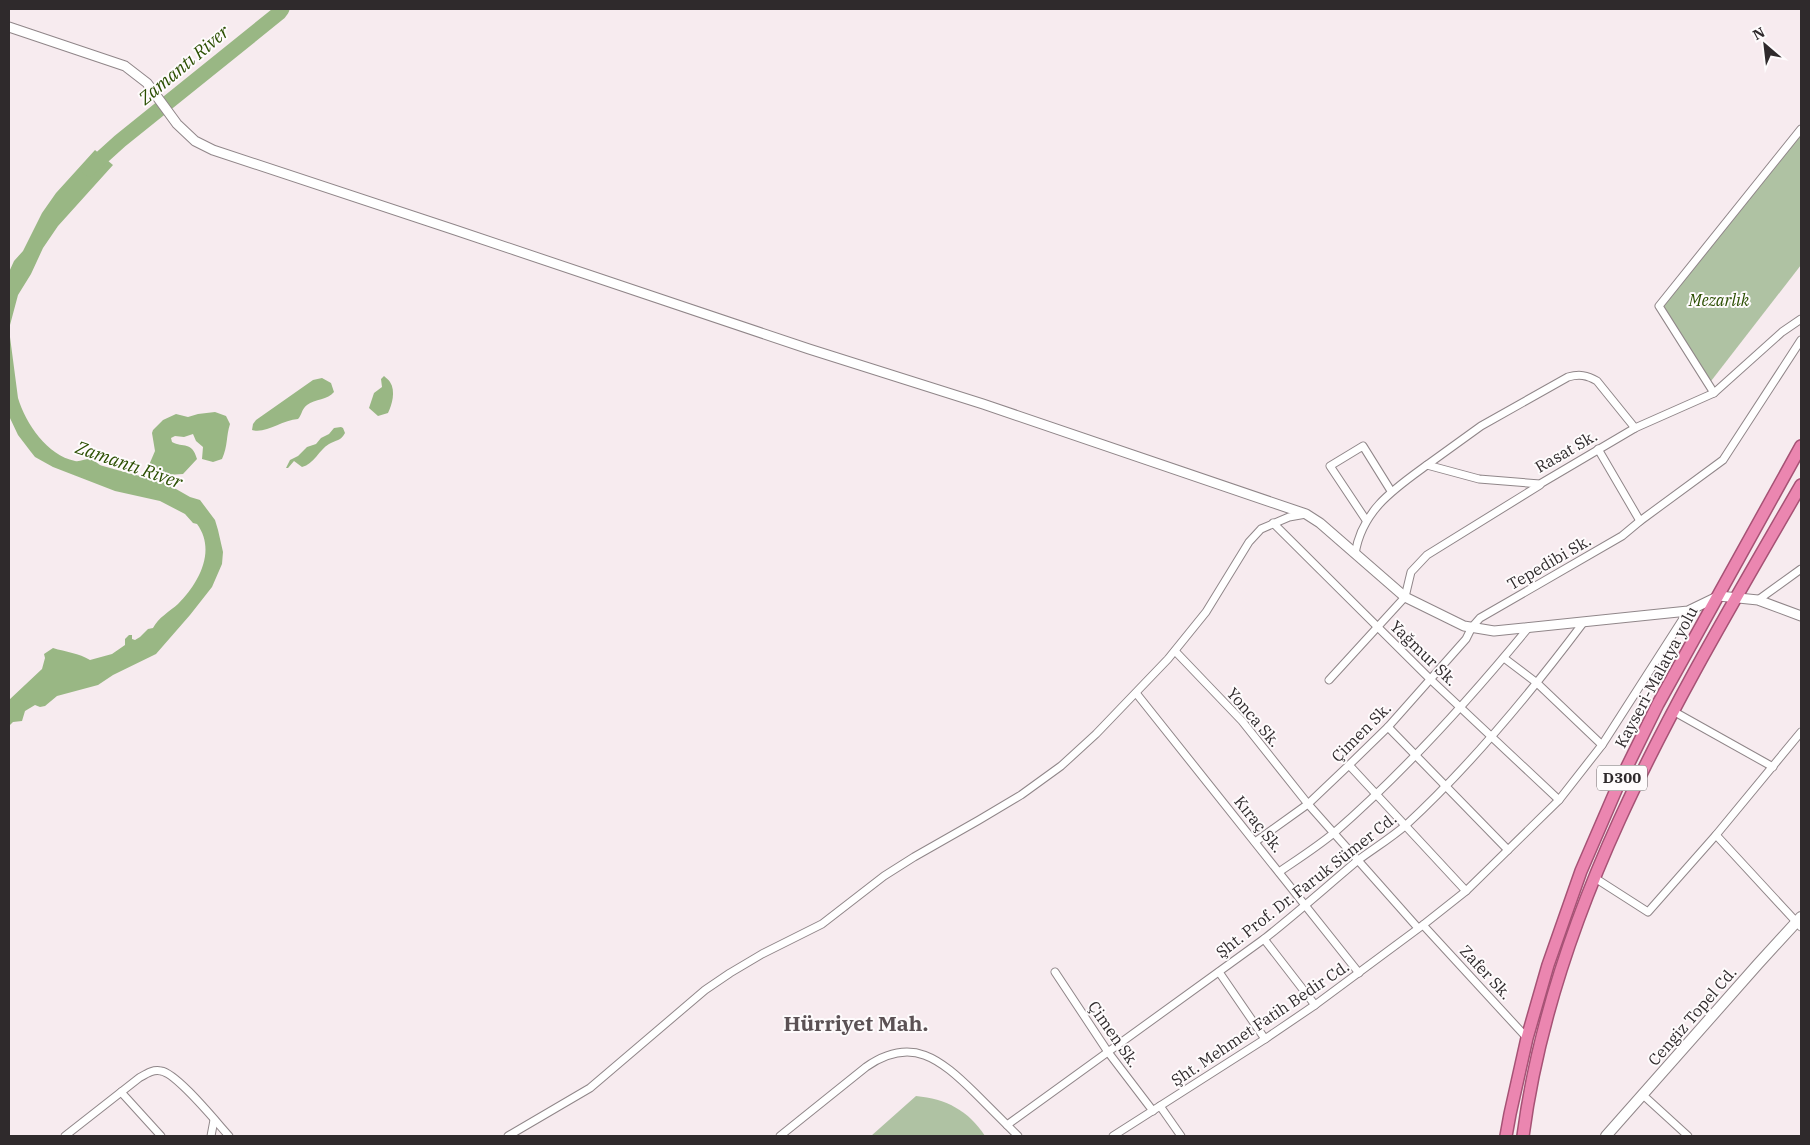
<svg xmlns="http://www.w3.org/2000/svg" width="1810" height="1145" font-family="'IBM Plex Serif',serif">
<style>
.green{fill:#afc2a3}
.water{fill:#99b784}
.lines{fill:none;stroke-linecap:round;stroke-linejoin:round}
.river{stroke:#99b784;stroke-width:15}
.minor-casing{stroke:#908689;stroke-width:9}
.tertiary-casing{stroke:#908689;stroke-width:11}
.secondary-casing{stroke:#908689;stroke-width:12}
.trunk-casing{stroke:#a65275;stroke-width:14}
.minor{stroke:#fff;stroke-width:7}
.tertiary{stroke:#fff;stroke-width:9}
.secondary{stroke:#fff;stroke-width:10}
.trunk{stroke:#eb86b0;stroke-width:11}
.labels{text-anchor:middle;stroke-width:4;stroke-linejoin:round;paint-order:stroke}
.shield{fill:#fefbfc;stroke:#6d696a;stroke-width:1}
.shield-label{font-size:15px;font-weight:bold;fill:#2f2a2c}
.park-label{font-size:16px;font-style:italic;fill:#2a4e00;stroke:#fefbfc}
.street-label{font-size:16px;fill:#2f2a2c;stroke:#fefbfc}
.water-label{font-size:18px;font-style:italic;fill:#2a4e00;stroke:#fefbfc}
.district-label{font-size:21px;font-weight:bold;fill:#5b5154;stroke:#fefbfc}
</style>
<rect width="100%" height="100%" fill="#f7ebef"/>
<g class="green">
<path d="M1801,129V265L1708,385L1659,306Z"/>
<path d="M916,1096C946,1099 968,1110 985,1136H871Z"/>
</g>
<g class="water">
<path d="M95,150L113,165L58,226L43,248L31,274L18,295L10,325V337L18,398C26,424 47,455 75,461C80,462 84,459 90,459C95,460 98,465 103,466C122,472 140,475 159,482L160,480L159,475L151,471L149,465L155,451L152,433L153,430L163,420L176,414L188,417L198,414L215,412L226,416L230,424C226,436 228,446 222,459L213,462L202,459L203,447L196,441L193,434L184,437L175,436L171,438L172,442C183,448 192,441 197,459L183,474L168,475L162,481L190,497L200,500L215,520L218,530L223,552L222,564L212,587L190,615L156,654L113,675L98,685L57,696L45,706L40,707L35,705L25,711L22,721L13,722L9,726V700L42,669L45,658L44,654L53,648C66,652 79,653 90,660L112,654L125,645V639L129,635H132V639L135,640L140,637L148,629L153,628C158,618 170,611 178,604C198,584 217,551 197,524L193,523L185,514L160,501L115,491L53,467L35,457L31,452L18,435L9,416V272L14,261L23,251L42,213L56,193Z"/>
<path d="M384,376C386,378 389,380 390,382C396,391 392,405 388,413L378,416L369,408L374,393L382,387L381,379Z"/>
<path d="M322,378L331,383L334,392C328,400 315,399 307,405C301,410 302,415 298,419C282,420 266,434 252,430L253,424L256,420L313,380Z"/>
<path d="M341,427L343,428L345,433C341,441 336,440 329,444C319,450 314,464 302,467L294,461L288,468H286L290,460L298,456L307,447L316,444L321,438L329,434L334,428Z"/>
</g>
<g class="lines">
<path class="river" d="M89,169L120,141L279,13L282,9"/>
<g class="minor-casing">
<g id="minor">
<path d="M1714,393L1659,306L1801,129"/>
<path d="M1598,449L1640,521"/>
<path d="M1427,465L1481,426L1568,377C1579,374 1587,375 1597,381L1635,428"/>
<path d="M1366,520L1330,466L1363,446L1391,491"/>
<path d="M1273,523L1430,679L1559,800"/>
<path d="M1355,554C1362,510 1394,489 1427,465L1479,479L1540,484L1635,428L1714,393L1782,332L1801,319"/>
<path d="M1758,600L1801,569"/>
<path d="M1175,651L1242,721L1308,804L1418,928"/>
<path d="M1504,658L1537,683L1602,745"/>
<path d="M1329,680L1405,597L1411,572L1427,555L1540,485"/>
<path d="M1136,693L1359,973"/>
<path d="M1673,711L1773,767"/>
<path d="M1388,727L1508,850"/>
<path d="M1349,765L1466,891"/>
<path d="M1716,835L1801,927"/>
<path d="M1255,842L1308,804L1349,765L1388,727L1466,639L1472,627L1480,618L1622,536L1640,521L1723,460L1801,340"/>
<path d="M1279,872C1298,859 1317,847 1335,832C1406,770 1469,700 1529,627"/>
<path d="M1595,878L1648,912L1716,835L1801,732"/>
<path d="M1423,925L1527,1038"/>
<path d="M1264,939L1315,1005"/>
<path d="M1055,972L1108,1052L1153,1111"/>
<path d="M1219,972L1265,1039"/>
<path d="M121,1092L161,1136"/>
<path d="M1643,1095L1688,1136"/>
<path d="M1160,1106L1181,1136"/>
<path d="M1007,1125L1264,939C1296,914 1326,887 1357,861C1373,849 1391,838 1406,825C1472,764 1529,695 1583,623"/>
<path d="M65,1136L139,1078C146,1074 153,1069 161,1071C177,1073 217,1123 229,1136"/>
<path d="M211,1136L214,1120"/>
<path d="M508,1136L590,1088L705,990L730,973L762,954L822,924L884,876L914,857L979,820L1021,795L1061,766L1096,734L1168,659L1206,612L1249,542L1261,529L1289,517L1306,514"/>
<path d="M780,1136L866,1067C912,1035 940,1059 975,1093C989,1107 1004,1122 1018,1136"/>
<path d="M1113,1136L1265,1039L1315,1005L1423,925L1466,891L1559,800L1602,745L1688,611"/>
</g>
</g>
<g class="tertiary-casing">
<path id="tertiary" d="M9,27L125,66L147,83L177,124L195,141L213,150L455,230L809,349L983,404L1306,514L1320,523L1405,597L1464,626L1494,631L1688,611L1719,596L1758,600L1801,616"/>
</g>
<g class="secondary-casing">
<path id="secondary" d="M1606,1136L1758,964L1801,917"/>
</g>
<g class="trunk-casing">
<g id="trunk">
<path d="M1506,1136L1510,1114L1527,1038L1548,965L1581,871L1619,783L1658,704L1801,446"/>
<path d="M1523,1136C1554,899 1684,688 1801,485"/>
</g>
</g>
<use href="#minor" class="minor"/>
<use href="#tertiary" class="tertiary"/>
<use href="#secondary" class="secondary"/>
<use href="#trunk" class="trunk"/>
</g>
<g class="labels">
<rect class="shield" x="1597" y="765.5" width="50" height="25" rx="4"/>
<g class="shield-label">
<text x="1622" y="783">D300</text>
</g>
<g class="park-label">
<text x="1719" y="306">Mezarlık</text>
</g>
<g class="street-label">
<text transform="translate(1566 451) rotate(-30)" y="6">Rasat Sk.</text>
<text transform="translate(1549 562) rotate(-30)" y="6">Tepedibi Sk.</text>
<text transform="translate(1424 653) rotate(44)" y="6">Yağmur Sk.</text>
<text transform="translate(1656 677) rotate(-62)" y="6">Kayseri-Malatya yolu</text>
<text transform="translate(1254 717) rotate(49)" y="6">Yonca Sk.</text>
<text transform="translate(1361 732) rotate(-45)" y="6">Çimen Sk.</text>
<text transform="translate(1259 824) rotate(51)" y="6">Kıraç Sk.</text>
<text transform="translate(1306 885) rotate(-38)" y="6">Şht. Prof. Dr. Faruk Sümer Cd.</text>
<text transform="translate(1486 972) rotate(47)" y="6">Zafer Sk.</text>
<text transform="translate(1692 1016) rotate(-49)" y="6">Cengiz Topel Cd.</text>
<text transform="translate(1260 1023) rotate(-34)" y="6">Şht. Mehmet Fatih Bedir Cd.</text>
<text transform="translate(1114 1034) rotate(55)" y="6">Çimen Sk.</text>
</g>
<g class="water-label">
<text transform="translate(184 65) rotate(-40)" y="6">Zamantı River</text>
<text transform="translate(129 465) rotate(19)" y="6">Zamantı River</text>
</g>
<g class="district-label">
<text x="856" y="1031">Hürriyet Mah.</text>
</g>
</g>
<rect width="1810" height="1145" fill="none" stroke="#2f2a2c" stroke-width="20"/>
<g transform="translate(1765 45) rotate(332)" stroke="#fefbfc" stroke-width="4" paint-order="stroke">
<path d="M0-4L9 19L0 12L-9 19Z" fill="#2f2a2c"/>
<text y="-8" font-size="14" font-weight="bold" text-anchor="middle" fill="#2f2a2c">N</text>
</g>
</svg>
